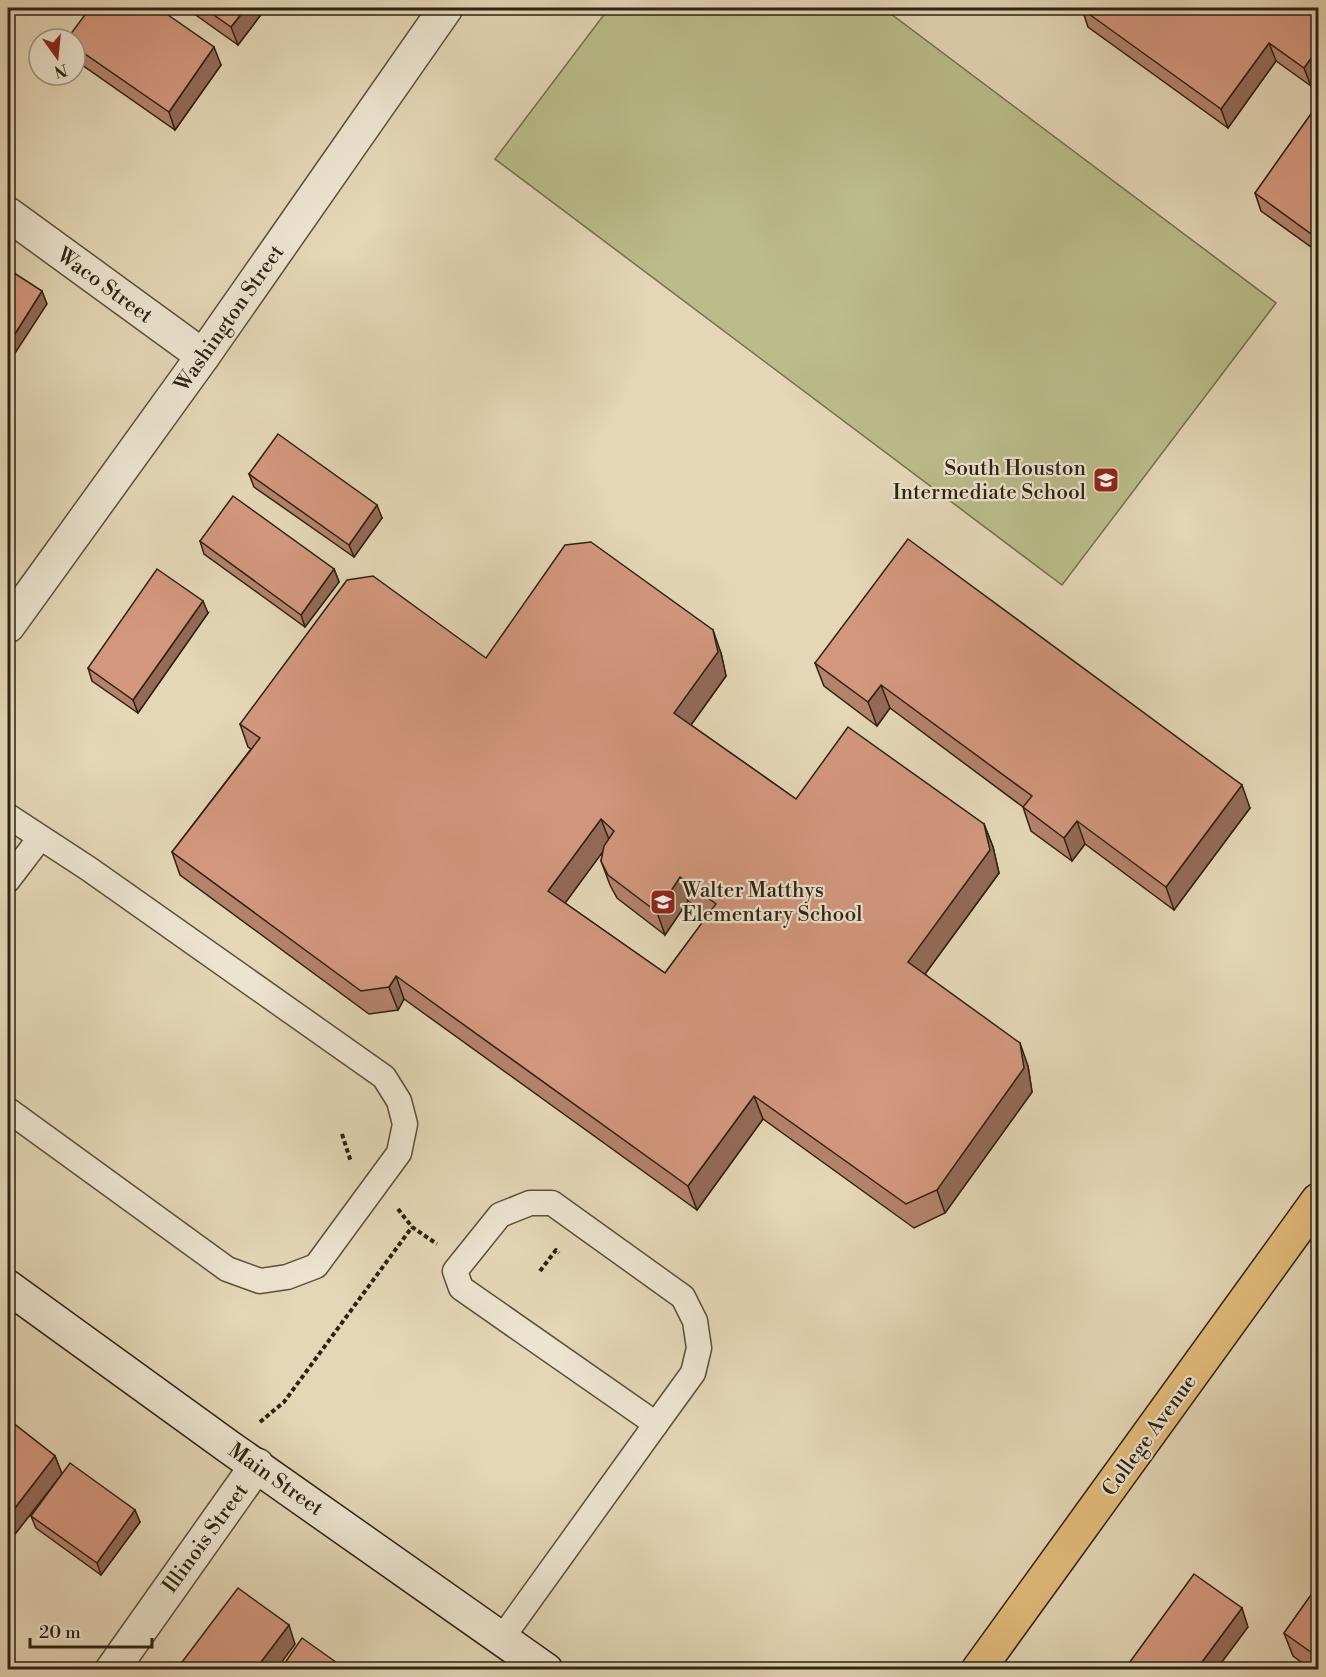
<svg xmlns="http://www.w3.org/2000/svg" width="1326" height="1677" font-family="'Libre Bodoni',serif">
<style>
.green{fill:#babc8a;stroke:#746f4e;stroke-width:1.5}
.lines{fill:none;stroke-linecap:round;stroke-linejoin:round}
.lane-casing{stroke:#5b4f3b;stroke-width:27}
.street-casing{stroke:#5b4f3b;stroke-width:36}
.secondary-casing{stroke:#2d2212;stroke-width:36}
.primary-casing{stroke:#2d2212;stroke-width:36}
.path{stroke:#2d2212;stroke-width:4;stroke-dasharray:4.5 3;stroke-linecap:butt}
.lane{stroke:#ede4d0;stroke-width:24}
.street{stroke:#ede4d0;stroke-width:33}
.secondary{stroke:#ede4d0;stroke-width:33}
.primary{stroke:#e2bb7b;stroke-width:33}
.wall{fill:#b5826c;stroke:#2d2212;stroke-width:1.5;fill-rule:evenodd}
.shaded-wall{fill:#946a58;stroke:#2d2212;stroke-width:1.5}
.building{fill:#d3977e;stroke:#2d2212;stroke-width:1.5;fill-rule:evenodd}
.labels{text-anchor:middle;stroke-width:4.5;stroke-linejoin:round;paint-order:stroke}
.street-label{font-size:21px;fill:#2d2212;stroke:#ede4d0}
.poi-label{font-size:21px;fill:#2d2212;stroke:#ede4d0;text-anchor:end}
</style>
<rect width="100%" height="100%" fill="#e4d6b6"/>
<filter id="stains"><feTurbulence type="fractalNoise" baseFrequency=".00333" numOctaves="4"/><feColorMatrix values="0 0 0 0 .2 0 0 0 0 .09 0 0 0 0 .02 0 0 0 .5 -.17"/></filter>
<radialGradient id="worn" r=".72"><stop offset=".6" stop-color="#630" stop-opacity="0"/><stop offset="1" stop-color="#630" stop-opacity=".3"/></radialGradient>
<path class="green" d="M609,8H883L1276,303L1062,585L495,159Z"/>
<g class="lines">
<g class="lane-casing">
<g id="lane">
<path d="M8,816L89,869L384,1077L399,1101L405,1124L399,1153L316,1266L287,1277L260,1281L227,1269L8,1110"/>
<path d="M8,880L40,838"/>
<path d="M530,1203H552L683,1297L695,1321L699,1348L693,1373L656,1424L461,1288L455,1271L500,1215Z"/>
<path d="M502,1638L656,1424"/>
</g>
</g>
<g class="street-casing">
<g id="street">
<path d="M8,214L203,356"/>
<path d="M8,626L203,356L446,8"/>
<path d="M112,1670L257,1465"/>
</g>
</g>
<g class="secondary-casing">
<path id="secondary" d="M8,1287L229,1447L546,1670"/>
</g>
<g class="primary-casing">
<path id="primary" d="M978,1670L1318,1200"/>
</g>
<g class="path">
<path d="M342,1134L351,1162"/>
<path d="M398,1209L412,1227L437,1244"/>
<path d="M540,1271L556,1250L559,1253"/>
<path d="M260,1422L284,1402L412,1227"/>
</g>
<use href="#lane" class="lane"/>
<use href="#street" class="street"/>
<use href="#secondary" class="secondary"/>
<use href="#primary" class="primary"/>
</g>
<g class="wall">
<path d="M186,8H266L238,45Z"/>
<path d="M1318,8V75L1311,86L1276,61L1228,128L1088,27L1082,9Z"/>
<path d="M75,39L221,65L175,130L75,60Z"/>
<path d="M1318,104V252L1261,211L1255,193Z"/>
<path d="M249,474L382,518L354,557L254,487Z"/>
<path d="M200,541L334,569L339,582L305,627L204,554Z"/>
<path d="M208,613L138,713L92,681L88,668Z"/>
<path d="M721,653L726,676L691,725L796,799L984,824L993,847L999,873L925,974L1028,1066L1032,1092L945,1213L914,1228L763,1119L697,1210L404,999L398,1010L369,1014L180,875L172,852L251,749L248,747L240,724L486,658ZM603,851L601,861L610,885L617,898L665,935L688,901L708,915L665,973L565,903Z"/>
<path d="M815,663L1250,808L1174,910L1085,844L1072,861L1031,831L1023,807L890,708L877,726L824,686Z"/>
<path d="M8,1419L55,1456L62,1474L140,1522L101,1575L36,1528L31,1516L53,1485L8,1543Z"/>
<path d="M1318,1585V1670H1312L1293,1656L1284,1633Z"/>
</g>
<g class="shaded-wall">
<path d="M246,8H266L238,45L231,27Z"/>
<path d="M1269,43L1276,61L1228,128L1221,109Z"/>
<path d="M214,47L221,65L175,130L169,112Z"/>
<path d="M1317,50L1318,55V75L1311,86L1304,68Z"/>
<path d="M42,291L47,304L8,364V345Z"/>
<path d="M377,505L382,518L354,557L349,545Z"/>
<path d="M334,569L339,582L305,627L301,615Z"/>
<path d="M203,601L208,613L138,713L133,700Z"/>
<path d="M713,630L721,653L726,676L683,736L674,713Z"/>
<path d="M881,685L890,708L877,726L868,702Z"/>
<path d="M1242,785L1250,808L1174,910L1166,887Z"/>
<path d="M601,819L610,842L557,914L548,891Z"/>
<path d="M1077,821L1085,844L1072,861L1064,838Z"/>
<path d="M984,824L993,847L999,873L917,985L908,962Z"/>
<path d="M680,877L688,901L665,935L657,912Z"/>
<path d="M396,976L404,999L398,1010L389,987Z"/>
<path d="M1020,1043L1028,1066L1032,1092L945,1213L937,1190Z"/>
<path d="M754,1096L763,1119L697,1210L688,1186Z"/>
<path d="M55,1456L62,1474L8,1543V1517Z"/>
<path d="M135,1510L140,1522L101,1575L97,1563Z"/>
<path d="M1242,1608L1248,1627L1216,1670H1196Z"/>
<path d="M289,1625L295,1644L276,1670H255Z"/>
</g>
<g class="building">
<path d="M90,8H158L214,47L169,112L75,47V39H67Z"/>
<path d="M204,8H246L231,27Z"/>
<path d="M1083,8H1318V51L1317,50L1304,68L1269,43L1221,109L1082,9Z"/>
<path d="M1318,104V239L1255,193Z"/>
<path d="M8,269L42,291L8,345Z"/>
<path d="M278,434L377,505L349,545L249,474Z"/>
<path d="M233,496L334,569L301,615L200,541Z"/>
<path d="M908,539L1242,785L1166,887L1077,821L1064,838L1023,807L1032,796L881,685L868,702L815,663Z"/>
<path d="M591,542L713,630L718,652L674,713L796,799L848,727L984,824L990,850L908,962L1020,1043L1024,1068L937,1190L906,1204L754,1096L688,1186L396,976L389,987L361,991L172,852L260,738L240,724L347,580L373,576L486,658L565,545ZM601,819L614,831L604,846L601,861L608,875L657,912L680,877L716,904L665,973L548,891Z"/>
<path d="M157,569L203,601L133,700L88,668Z"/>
<path d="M8,1419L55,1456L8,1517Z"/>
<path d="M70,1463L135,1510L97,1563L31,1516Z"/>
<path d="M1194,1574L1242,1608L1196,1670H1124Z"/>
<path d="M1318,1585V1657L1284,1633Z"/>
<path d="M238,1588L289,1625L255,1670H176Z"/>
<path d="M302,1638L347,1670H280Z"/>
</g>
<defs>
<g id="school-square" transform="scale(1.35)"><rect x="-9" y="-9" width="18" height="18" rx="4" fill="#8f2418" stroke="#ede4d0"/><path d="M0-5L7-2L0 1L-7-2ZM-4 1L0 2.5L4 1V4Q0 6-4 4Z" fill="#fff"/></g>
</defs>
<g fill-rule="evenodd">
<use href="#school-square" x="1106" y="480"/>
<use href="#school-square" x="663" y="902"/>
</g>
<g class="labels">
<g class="street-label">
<text transform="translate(105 285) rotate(36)" y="7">Waco Street</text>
<text transform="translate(229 318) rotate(-55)" y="7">Washington Street</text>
<text transform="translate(1149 1435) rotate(-54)" y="7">College Avenue</text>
<text transform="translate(276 1479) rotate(35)" y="7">Main Street</text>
<text transform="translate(205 1538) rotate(-54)" y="7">Illinois Street</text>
</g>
<g class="poi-label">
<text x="1086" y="475">South Houston<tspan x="1086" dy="24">Intermediate School</tspan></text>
<text x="682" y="897" text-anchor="start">Walter Matthys<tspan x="682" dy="24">Elementary School</tspan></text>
</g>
</g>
<rect width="1326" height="1677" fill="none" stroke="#e4d6b6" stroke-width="30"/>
<rect x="9" y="9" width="1308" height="1659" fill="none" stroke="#2d2212" stroke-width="3"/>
<rect x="15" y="15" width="1296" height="1647" fill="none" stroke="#2d2212" stroke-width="1.5"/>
<g transform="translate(57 57) rotate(165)"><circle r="28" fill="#ede4d0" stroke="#a09684" stroke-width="1.5"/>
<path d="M0-4.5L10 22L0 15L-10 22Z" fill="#8f2418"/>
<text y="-9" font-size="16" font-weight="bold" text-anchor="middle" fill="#2d2212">N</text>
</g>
<path d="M30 1638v9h122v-9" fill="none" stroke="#2d2212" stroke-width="3"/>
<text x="39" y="1638" font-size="18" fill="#2d2212" stroke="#ede4d0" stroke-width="4.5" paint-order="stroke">20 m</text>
<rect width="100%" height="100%" filter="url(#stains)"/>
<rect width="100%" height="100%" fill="url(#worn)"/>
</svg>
